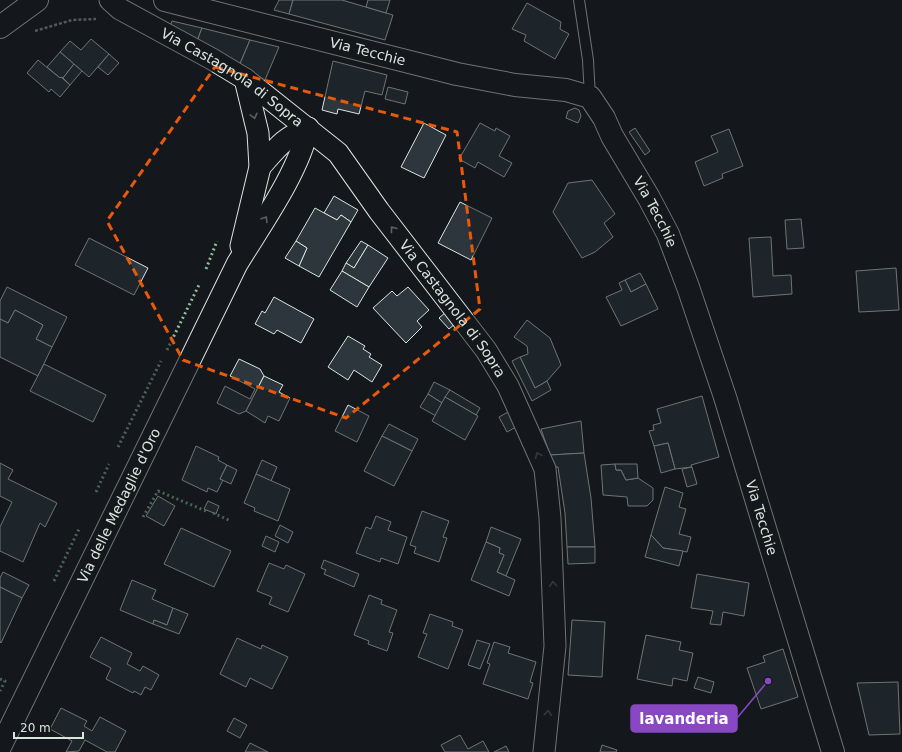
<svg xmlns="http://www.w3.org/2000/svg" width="902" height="752" font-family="'DejaVu Sans',sans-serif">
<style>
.building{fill:#2c363c;stroke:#d8e6dc}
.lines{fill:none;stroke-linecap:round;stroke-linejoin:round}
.service-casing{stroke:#d8e6dc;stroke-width:12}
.minor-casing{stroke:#d8e6dc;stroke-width:23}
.tertiary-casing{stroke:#d8e6dc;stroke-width:24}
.secondary-casing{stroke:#d8e6dc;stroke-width:24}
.path{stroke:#9da8a2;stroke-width:2.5;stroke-dasharray:3 2;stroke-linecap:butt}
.service{stroke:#14181c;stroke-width:10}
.minor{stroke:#14181c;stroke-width:21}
.tertiary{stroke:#14181c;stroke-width:22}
.secondary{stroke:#14181c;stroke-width:22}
.hedge{stroke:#8ac095;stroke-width:3;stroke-dasharray:2 3;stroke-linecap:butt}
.oneway{stroke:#59605f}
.marked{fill:none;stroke:#e8590c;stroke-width:3;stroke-dasharray:8 5;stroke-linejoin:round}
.labels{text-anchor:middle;stroke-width:3;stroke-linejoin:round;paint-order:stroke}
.street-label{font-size:14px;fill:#d8e6dc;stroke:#14181c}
.leader{fill:none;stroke:#8948c3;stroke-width:1.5}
.callout-dot{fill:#8948c3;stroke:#14181c;stroke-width:1.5}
.callout{fill:#8948c3;stroke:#8948c3;stroke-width:1.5}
.callout-label{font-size:15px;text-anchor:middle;font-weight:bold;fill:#fff}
</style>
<rect width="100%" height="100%" fill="#14181c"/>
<g class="building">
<path d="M279,0H293L289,14L274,10Z"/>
<path d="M293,0H342L393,15L385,40L289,14Z"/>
<path d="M368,0H390L386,13L366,7Z"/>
<path d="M527,3L561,22L560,29L569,34L555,59L524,41L526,35L512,29Z"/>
<path d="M172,21L202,28L197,41L170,26Z"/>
<path d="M202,28L250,40L239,66L197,41Z"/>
<path d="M91,39L109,54L89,77L60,52L70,41L81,50Z"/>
<path d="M250,40L279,47L265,80L239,66Z"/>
<path d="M60,52L74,64L63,78L61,77L60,78L47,67Z"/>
<path d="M109,54L119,63L108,75L98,67Z"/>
<path d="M38,60L60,78L61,77L70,85L60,97L51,89L49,92L27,73Z"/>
<path d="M333,61L387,75L382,95L365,91L359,114L338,109L337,114L322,110Z"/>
<path d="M74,64L82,71L70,85L63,78Z"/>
<path d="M388,87L408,92L405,104L385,99Z"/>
<path d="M575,108L579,110L581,116L578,123L566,118L568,111Z"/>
<path d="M424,123L446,135L424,178L401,167Z"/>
<path d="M480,123L495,131L496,128L510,136L499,156L512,163L504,177L478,162L475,168L459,159Z"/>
<path d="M635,128L650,151L645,155L629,132Z"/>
<path d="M729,129L743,166L722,174L723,178L704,186L695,162L718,152L711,136Z"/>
<path d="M592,180L615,214L604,223L613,237L595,252L582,258L553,212L568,183Z"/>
<path d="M334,196L358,210L351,222L341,215L337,220L324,213Z"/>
<path d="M460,202L492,218L471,260L438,243Z"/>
<path d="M315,208L337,220L341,215L351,222L319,277L299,266L307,248L296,241Z"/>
<path d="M801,219L804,248L787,249L785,220Z"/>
<path d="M771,237L773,276L791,275L792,294L753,297L749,238Z"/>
<path d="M89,238L148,268L134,295L75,265Z"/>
<path d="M296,241L307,248L299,266L285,258Z"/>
<path d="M361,241L368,245L354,268L346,263Z"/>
<path d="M368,245L388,258L369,287L342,271L346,263L354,268Z"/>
<path d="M896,268L899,310L859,312L856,271Z"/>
<path d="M342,271L369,287L357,307L330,290Z"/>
<path d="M640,273L646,284L631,292L625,280Z"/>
<path d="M625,280L631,292L646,284L658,309L621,326L606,297L622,290L619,283Z"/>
<path d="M7,287L67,317L52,347L36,339L43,325L15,310L8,323L0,319V301Z"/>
<path d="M408,287L429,310L417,321L422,327L406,343L373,308L392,291L397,296Z"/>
<path d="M274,297L314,319L301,343L277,330L274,334L255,324L262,311L265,313Z"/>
<path d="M15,310L43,325L36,339L52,347L38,376L0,357V319L8,323Z"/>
<path d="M446,312L456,323L449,329L439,318Z"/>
<path d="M527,320L550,338L561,365L547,381L535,388L520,357L528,354L527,346L514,337Z"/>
<path d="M348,336L365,346L363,349L371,354L369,357L382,365L372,382L354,370L348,380L328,367Z"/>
<path d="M520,357L535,388L547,381L551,390L532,401L512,361Z"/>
<path d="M239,359L260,369L264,376L246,411L239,414L217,403L225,386L250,399L255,389L230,376Z"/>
<path d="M44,364L106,395L93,422L30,391Z"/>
<path d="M264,376L283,385L279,392L290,398L279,421L268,416L265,423L246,411Z"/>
<path d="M434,382L450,390L442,403L428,394Z"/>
<path d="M450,390L480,408L476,415L445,397Z"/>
<path d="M428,394L442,403L436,416L420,407Z"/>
<path d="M702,396L719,457L691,465L692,467L675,469L668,443L654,446L649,431L654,430L653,425L661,423L657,409Z"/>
<path d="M445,397L478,416L465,440L432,421Z"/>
<path d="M348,405L369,416L357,442L335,431Z"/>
<path d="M510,411L518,426L507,432L499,417Z"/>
<path d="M581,421L584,453L550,455L541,429Z"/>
<path d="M389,424L418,439L412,451L382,436Z"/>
<path d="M382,436L412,451L394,486L364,471Z"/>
<path d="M668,443L675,469L661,473L654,446Z"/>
<path d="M196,446L219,457L218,460L227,465L220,479L223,480L217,492L208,488L207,492L182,480Z"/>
<path d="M584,453L591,498L595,547H567L565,513L558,467H555L550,455Z"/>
<path d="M262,460L277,467L271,481L256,474Z"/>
<path d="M0,463L13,470L8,479L57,503L45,527L40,523L23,562L0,551V527L12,502L0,496Z"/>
<path d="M615,464L616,470H621L626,480L638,478L653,488V500L647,506H628L627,497L603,495L601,465Z"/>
<path d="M615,464H637L638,478L626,480L621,470H616Z"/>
<path d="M227,465L237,470L231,484L220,479Z"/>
<path d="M692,467L697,484L687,487L682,469Z"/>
<path d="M256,474L290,489L278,521L254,511L255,508L244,503Z"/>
<path d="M665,487L683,493L679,507L686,509L679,534L691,537L687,552L663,548L651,535Z"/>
<path d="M158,496L175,506L164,526L146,516Z"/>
<path d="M208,501L219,506L216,514L204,509Z"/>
<path d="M422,511L449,521L443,537L447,538L439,562L414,553L416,547L410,545Z"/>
<path d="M376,516L391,522L388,530L407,537L398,564L381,558L380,562L356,553L366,527L371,529Z"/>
<path d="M280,525L293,532L288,543L275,536Z"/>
<path d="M491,527L521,539L506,576L497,572L504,555L499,553L500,548L486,542Z"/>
<path d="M181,528L231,551L214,587L164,564Z"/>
<path d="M651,535L663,548L683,551L679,566L645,557Z"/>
<path d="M266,536L279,542L275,552L262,546Z"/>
<path d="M486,542L500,548L499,553L504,555L497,572L515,580L509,596L471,580Z"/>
<path d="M567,547H595V563L568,564Z"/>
<path d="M324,560L359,574L354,587L324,574L326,570L321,568Z"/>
<path d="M269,563L284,569L286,565L305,574L288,612L269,604L272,597L257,591Z"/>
<path d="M3,572L29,585L22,598L0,587V578Z"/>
<path d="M697,574L749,583L744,616L723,612L721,625L710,624L713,611L691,608Z"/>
<path d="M132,580L156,590L152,599L173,608L167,625L154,620L153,624L120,610Z"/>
<path d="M0,587L22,598L1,643L0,642Z"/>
<path d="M369,595L382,600L381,604L397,610L389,632L393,633L387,651L368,644L369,641L354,635Z"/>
<path d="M173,608L188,614L179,634L153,624L154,620L167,625Z"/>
<path d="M430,614L453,622L452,626L463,630L448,669L418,657L427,634L423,633Z"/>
<path d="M572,620L605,622L602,677L568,675Z"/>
<path d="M646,635L681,642L679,650L693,653L687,681L673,678L672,686L637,679Z"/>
<path d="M101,637L132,653L127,664L140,671L143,666L159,675L151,690L145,687L141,695L134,691L133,693L106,679L111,668L90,657Z"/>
<path d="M237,638L261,649L262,645L288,657L272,689L250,678L246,687L220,674Z"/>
<path d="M477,640L490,644L480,669L468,665Z"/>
<path d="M494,642L510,647L508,653L536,662L530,682L533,683L528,699L483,684L490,664L487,663Z"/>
<path d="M783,649L798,697L761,709L747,668L765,662L763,656Z"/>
<path d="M698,677L714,682L711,693L694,688Z"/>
<path d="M898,682L900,734L869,735L857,683Z"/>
<path d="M61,708L87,721L84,726L92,731L100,717L126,731L115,752H107L85,740L79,751L66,752L72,741L50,729Z"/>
<path d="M234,718L247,725L240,738L227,731Z"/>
<path d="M460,735L468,749L483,741L489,752H445L441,745Z"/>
<path d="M250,743L268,752H245Z"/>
<path d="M602,745L617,750L616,752H600Z"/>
<path d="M506,746L509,752H494Z"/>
</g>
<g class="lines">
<g class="service-casing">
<path id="service" d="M579,0L588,60L590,97"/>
</g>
<g class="minor-casing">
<g id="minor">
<path id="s1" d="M110,0L120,9L212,59L245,79L338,153L379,211L486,350L508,386L545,469L550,518L555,646L544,752"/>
<path d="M260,167C276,149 284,137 308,128"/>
<path d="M241,246L260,167L258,133L245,79"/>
<path id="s2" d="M0,748L237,264C260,226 299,172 308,128"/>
</g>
</g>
<g class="tertiary-casing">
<g id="tertiary">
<path id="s3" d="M165,0L457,74L515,85L566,90L590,97L604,118L612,136L649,198L668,234L688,287L725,397L833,752"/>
</g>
</g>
<g class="secondary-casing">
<path id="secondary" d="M0,27L37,0"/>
</g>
<path class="path" d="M35,31L72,20L96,19"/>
<use href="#service" class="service"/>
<use href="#minor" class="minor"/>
<use href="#tertiary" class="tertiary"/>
<use href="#secondary" class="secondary"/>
<g class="hedge">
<path d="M206,269L217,241"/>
<path d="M167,350L199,285"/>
<path d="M118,447L161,361"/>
<path d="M96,492L109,464"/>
<path d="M213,513L231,521"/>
<path d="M143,517L158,491L206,511"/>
<path d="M54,581L80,527"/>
<path d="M0,679L5,681L0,691"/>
</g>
</g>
<defs><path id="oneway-chevron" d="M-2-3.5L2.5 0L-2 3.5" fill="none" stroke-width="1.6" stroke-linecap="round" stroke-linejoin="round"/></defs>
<g class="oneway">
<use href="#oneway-chevron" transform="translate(254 116) rotate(76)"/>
<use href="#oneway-chevron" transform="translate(265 219) rotate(-58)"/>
<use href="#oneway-chevron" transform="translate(393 229) rotate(-128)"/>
<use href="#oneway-chevron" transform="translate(538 455) rotate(-114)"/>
<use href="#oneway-chevron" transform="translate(553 584) rotate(-93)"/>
<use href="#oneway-chevron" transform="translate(548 713) rotate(-84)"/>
</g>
<path d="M0 0H902V752H0ZM215,67L457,132L480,309L346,418L183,360L107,221Z" fill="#14181c" fill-opacity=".55" fill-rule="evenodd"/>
<path class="marked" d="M215,67L457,132L480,309L346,418L183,360L107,221Z"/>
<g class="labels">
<g class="street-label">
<text dy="5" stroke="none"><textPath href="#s3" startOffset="209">Via Tecchie</textPath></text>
<text dy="5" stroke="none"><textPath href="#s1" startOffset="145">Via Castagnola di Sopra</textPath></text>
<text dy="5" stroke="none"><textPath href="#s3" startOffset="569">Via Tecchie</textPath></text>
<text dy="5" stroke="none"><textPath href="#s1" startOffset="469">Via Castagnola di Sopra</textPath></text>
<text dy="5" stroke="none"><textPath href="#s2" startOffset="270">Via delle Medaglie d'Oro</textPath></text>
<text dy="5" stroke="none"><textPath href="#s3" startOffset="893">Via Tecchie</textPath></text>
</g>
</g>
<path class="leader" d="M768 681L737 718"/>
<circle class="callout-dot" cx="768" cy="681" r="4"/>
<rect class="callout" x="631" y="705" width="106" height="27" rx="4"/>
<g class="callout-label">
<text x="684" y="724">lavanderia</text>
</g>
<path d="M14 732v6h69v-6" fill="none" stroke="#d8e6dc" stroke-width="2"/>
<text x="20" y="732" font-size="12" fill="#d8e6dc" stroke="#14181c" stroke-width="3" paint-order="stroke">20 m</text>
</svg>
